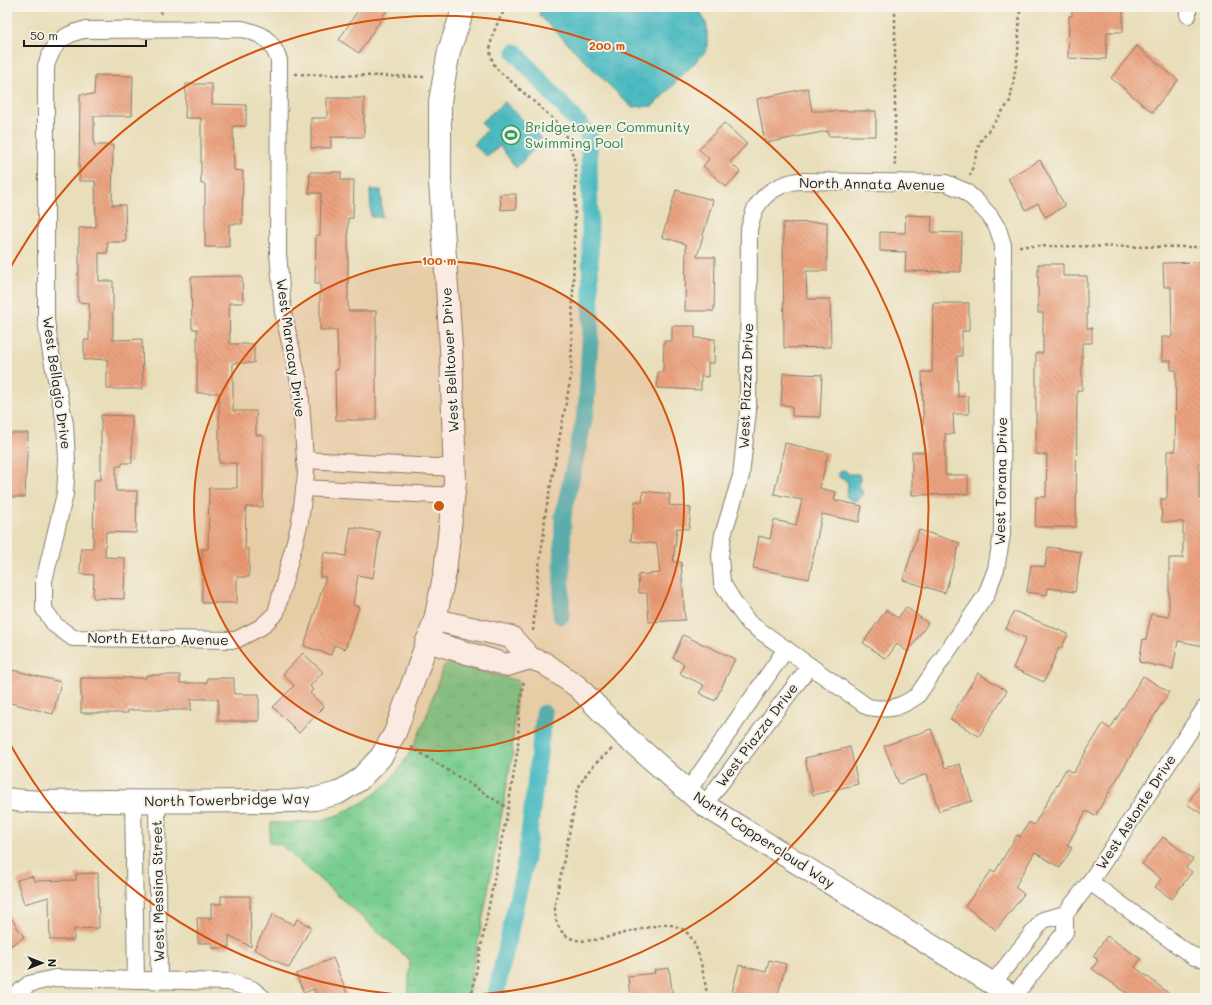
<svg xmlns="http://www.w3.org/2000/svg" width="1212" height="1005" font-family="Mali,sans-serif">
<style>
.park{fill:url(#park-tufts);stroke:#4b7456}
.water{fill:url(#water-ripples);stroke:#346b6e}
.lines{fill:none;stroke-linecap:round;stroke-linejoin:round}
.canal{stroke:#4bbac1;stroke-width:17}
.building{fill:url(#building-back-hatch)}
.street-casing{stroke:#827d6b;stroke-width:18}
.secondary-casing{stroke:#827d6b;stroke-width:24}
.path{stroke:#827d6b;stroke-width:2.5;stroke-dasharray:3 3;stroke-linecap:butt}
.street{stroke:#fff;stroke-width:16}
.secondary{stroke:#fff;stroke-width:22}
.ring{fill:none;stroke:#d4530e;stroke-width:2}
.labels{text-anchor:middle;stroke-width:4;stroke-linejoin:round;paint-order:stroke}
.leisure-label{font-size:14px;fill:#27864d;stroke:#f7f3e8;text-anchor:start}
.street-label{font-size:14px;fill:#1c1c1c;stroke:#f7f3e8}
.centre{fill:#d4530e;stroke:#f7f3e8;stroke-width:2}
.ring-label{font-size:12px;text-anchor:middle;font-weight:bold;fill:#d4530e;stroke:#f7f3e8;stroke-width:4;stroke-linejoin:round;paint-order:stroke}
</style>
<defs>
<pattern id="park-tufts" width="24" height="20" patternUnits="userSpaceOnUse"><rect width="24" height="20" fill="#7acd90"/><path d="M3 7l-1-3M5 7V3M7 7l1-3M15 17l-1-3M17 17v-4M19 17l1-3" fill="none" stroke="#69af7c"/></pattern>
<pattern id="water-ripples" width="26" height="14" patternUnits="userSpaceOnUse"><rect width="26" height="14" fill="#4bbac1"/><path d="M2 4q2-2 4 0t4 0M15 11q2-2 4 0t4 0" fill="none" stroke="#419fa5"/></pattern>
<pattern id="building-back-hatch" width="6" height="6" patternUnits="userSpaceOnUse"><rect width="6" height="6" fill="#eba27f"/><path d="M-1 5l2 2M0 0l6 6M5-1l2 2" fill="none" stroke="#c98b6d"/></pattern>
</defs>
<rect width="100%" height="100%" fill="#f7f3e8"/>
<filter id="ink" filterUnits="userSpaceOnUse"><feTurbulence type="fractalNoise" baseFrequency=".025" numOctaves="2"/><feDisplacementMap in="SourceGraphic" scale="8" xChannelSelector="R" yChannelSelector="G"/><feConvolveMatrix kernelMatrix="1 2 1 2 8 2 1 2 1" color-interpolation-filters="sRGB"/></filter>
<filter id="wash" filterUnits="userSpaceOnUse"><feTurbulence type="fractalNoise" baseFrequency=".012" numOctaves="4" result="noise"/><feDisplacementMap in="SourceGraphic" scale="16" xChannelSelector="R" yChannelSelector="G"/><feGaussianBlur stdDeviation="0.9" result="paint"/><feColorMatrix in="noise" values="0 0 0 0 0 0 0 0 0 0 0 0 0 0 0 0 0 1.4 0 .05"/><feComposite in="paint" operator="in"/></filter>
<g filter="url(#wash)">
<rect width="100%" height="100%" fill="#e9deba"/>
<path class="park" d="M450,663L519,681L516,697L512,756L488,891L467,998H408L410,960L280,844L269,843L271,823C290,823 310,823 329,818C337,816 346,811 354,807C411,778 424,723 443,667Z"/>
<g class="water">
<path d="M539,7H698L707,26V50L653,106L631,107L540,16Z"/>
<path d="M505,102L543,140L516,168L500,146L487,157L474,145L487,130L481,122Z"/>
<path d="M370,190H381L382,217H371Z"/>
<path d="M841,470L846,471L849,474H859L860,478L859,484L863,494C859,502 851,503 846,496L848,486L847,481L840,478L838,473Z"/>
</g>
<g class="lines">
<g class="canal">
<path d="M515,52L589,135L591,324L586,411L563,516L561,616"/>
<path d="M495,998L526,859L544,713"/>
</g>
</g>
<g id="blocks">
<g class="building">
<path d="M360,7H389L359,53L339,40Z"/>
<path d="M1072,7H1123V32H1107L1106,59L1068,58L1069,16H1072Z"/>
<path d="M1137,46L1178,80L1152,112L1111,78Z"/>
<path d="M95,75L133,76L132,116H94V145H113L112,205H125L126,242H107L108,253H99V281H113V340L142,339L143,389H107V359L84,360V340H89V303L78,302V273H79V228L96,227L95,181H79L80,94L94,95Z"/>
<path d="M186,84H212V104L246,105V126H233L234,170L243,171L242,224H229V247H205V184H201V118H185Z"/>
<path d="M808,88L812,111H876V136H828V131L765,143L757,99Z"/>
<path d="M327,98H364V137H331V148H311V118H327Z"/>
<path d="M724,123L747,144L730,162L740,172L726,187L703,166L709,159L699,149Z"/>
<path d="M1040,160L1065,206L1045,217L1038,203L1026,210L1008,178Z"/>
<path d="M310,172H341V180H354L353,218H348V311H376V420H336L335,370H338L337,330H320V284H315L316,235H320L321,193H309Z"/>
<path d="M676,190L713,200L697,257H715L714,311H685L686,244L662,237Z"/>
<path d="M500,194H516V209L501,210Z"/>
<path d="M906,215L932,216L931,232L962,233L961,272L905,271L906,252L880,251V232L905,233Z"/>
<path d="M827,222V271H806L807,299H830L831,347L784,348L783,223Z"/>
<path d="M1205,262V463H1199V499H1205V635L1203,646L1178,641L1173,669L1139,662L1143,639L1146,640L1151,614L1169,617V558H1183V522H1162L1161,499H1167V451H1175L1176,370H1171V361H1162V337H1172L1171,287H1164L1163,263Z"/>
<path d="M1038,264H1063V276H1087V328H1092V343H1082V390H1077L1076,527H1035L1036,497H1046L1047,455L1036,454V353H1043V313H1038Z"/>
<path d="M242,276L243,303H229L230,344H254V363H233V411H256V435H263V507H246L245,549H249V577H237V603H202V549H208L209,488H237V463H219V393H197V329H192L191,277Z"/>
<path d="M933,303H969V331H962V356H957L958,397L968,396L969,414H953L954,434H945V475H968V494L912,495V452H924L922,372H932Z"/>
<path d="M672,326H695V338L715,339L714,363H708V377L701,376V390L657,388L658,372H663L664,341H672Z"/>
<path d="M783,373L822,375L820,417L792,416V406L781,405Z"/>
<path d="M101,415L132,416V463H122V466H116V491H137L136,533L106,532L105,557L125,558L124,599L93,598L94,575L80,574L81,548H93L94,480H101Z"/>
<path d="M7,433H28L25,497H7Z"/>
<path d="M785,443L828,453L820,488L836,492L834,500L862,506L859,522L822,514L809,579L753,568L759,536L770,539L774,520L796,525L802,500L774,494Z"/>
<path d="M643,491L670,494L669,505L691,508L689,529L677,528L673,562H681L685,620L649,622L647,593H639L638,575L660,573L657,544L631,541L635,501L642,502Z"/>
<path d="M351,527L380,532L373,578L358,575L353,605L359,607L345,649L334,645L331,655L304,646L326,577H320L324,552L346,556Z"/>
<path d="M919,530L960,543L945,593L903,580Z"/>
<path d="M1048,547L1081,552L1075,592L1048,588L1047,595L1027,592L1031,565L1045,567Z"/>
<path d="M906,607L928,623L908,652L897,644L886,659L863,643L886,610L898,618Z"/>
<path d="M1014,611L1068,634L1061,649L1059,648L1044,682L1013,668L1026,638L1006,629Z"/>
<path d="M683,635L735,659L715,701L699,693L704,685L680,674L684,664L673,658Z"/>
<path d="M303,653L323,672L310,686L313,690L310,693L324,707L299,733L273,707L294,686L283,674Z"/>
<path d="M12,670L61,682L53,714L7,702V692Z"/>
<path d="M978,673L1007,691L979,736L950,719Z"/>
<path d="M146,675H180V683H207V678H234V694H259V721H218V699H191V710H128V713H81V678H146Z"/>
<path d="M1143,676L1169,692L1136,745H1137L1095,816L1086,811L1067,846L1072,848L1060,868L1035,852L1015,887L1024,894L996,930L965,906L992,870L995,872L1017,835L1020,837L1029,822L1034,825L1066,769L1073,773L1103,724L1110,729Z"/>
<path d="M931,729L945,768L960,764L972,801L939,811L927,774L899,784L884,746Z"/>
<path d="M850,747L858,784L813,795L805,758Z"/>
<path d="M1205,777V816L1187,804Z"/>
<path d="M1163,837L1193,859L1186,868L1192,872L1172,899L1155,887L1161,879L1142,864Z"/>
<path d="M98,873L99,928L74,929V940H50L49,897L24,904L17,880L32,876L34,881L76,880V874Z"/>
<path d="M221,896H250L251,947L229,935V948H212V943H198L197,918H211V904H221Z"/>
<path d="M7,912L24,937L7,948Z"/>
<path d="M273,914L294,925L297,919L311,927L289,968L254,949Z"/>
<path d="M1107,936L1141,959L1135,967L1175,998H1134L1092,969L1098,960L1093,956Z"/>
<path d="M333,958L349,998H317L314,989L304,993L296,974Z"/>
<path d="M769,960L786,964L777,998H754L732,992L739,965L766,972Z"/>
<path d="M669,968L673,998H630L628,976L655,973L654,970Z"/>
</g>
</g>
</g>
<g filter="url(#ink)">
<use href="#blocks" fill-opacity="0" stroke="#827d6b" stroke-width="1"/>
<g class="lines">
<g class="street-casing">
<g id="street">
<path d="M1188,15V7"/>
<path d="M242,29C263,34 271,39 279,60L278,253L283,312L300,386L306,474L300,522L276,613L261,627L236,640L73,638L55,625L44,609V581L65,494L67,460L65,424L51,354L46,320V66C53,44 60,36 83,30Z"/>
<path d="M797,181L946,183L965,191L977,202L990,216L998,229L1003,245L1002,535L996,569L986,595L917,696C899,708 889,711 868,707L749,623L735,604L722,583L720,556L723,535L741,476L748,411L749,229C751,223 752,214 756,208C765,192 781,184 797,181Z"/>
<path d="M305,460L455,468"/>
<path d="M304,488L454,496"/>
<path d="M688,791L786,649"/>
<path d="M133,801L136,980"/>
<path d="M157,801L159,981"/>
<path d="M704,805L810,666"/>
<path d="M1090,882L1194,957L1205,959"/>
<path d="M1065,914L1090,882L1205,708"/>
<path d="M993,983L1043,920L1065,914V932L1014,996"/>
<path d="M12,998L29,984L55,978L229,982L252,989L263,998"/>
</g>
</g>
<g class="secondary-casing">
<g id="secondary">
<path d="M435,620L511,637L530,658L544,663L578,687L624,735L704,805L1016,998"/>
<path d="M427,641L507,665L530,658"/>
<path d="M7,799C39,804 74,801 107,801C169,802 231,801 293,801L315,799L338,793L359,780L381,757L395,733L435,620L445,572L455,482L451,348L440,181V101L449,51L464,7"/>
</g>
</g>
<g class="path">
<path d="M506,7C496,26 482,49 497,69L558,123C568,137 572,151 576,168L571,376L545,516L544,533L537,579L533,632"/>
<path d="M161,14V7"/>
<path d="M295,74L426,77"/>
<path d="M895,166V7"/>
<path d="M970,176L980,142L1010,101L1018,54L1020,7"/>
<path d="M1019,246L1205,247"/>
<path d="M411,747L508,808"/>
<path d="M612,749C596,763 587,769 578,789L555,904C555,909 555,915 556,920C565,950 595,940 617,935C633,931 649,927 665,924C672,925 680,927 685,931C700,942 704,981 708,998"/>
<path d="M471,998L508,808L518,748L519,713L524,679"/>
</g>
<use href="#street" class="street"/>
<use href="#secondary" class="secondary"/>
</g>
</g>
<circle cx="439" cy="506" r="245" fill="#d4530e" fill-opacity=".12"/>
<g class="ring">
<circle cx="439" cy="506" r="245"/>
<path d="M8 272A490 490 0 1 1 8 740"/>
</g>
<defs>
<g id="stadium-ring" transform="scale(1)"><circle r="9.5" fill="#f7f3e8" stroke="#2e9e5b" stroke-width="1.5"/><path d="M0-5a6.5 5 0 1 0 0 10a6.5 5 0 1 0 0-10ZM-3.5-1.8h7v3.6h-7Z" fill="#2e9e5b"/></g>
</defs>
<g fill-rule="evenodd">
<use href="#stadium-ring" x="511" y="135"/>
</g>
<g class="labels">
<g class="leisure-label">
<text x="525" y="132">Bridgetower Community<tspan x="525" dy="16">Swimming Pool</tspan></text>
</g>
<g class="street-label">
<text transform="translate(872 184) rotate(1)" y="5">North Annata Avenue</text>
<text transform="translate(291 348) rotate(82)" y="5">West Maracay Drive</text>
<text transform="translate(450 360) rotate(-93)" y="5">West Belltower Drive</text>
<text transform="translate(57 383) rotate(82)" y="5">West Bellagio Drive</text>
<text transform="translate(746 386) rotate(-88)" y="5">West Piazza Drive</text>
<text transform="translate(1001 481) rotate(-89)" y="5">West Torana Drive</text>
<text transform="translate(158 639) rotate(1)" y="5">North Ettaro Avenue</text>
<text transform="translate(757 735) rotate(-53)" y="5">West Piazza Drive</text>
<text transform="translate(227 800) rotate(-1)" y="5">North Towerbridge Way</text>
<text transform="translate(1136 812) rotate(-57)" y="5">West Astonte Drive</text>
<text transform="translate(764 840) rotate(33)" y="5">North Coppercloud Way</text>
<text transform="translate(158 891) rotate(-91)" y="5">West Messina Street</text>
</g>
</g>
<circle cx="439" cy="506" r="6" class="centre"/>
<g class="ring-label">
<text x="607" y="50">200 m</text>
<text x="439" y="265">100 m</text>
</g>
<rect width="1212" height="1005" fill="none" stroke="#f7f3e8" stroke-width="24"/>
<g transform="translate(42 963) rotate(90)" stroke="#f7f3e8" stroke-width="3" paint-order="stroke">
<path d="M0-3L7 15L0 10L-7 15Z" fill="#1c1c1c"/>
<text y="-6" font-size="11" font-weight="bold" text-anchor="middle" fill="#1c1c1c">N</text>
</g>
<path d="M24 40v6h122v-6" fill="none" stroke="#1c1c1c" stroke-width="2"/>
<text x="30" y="40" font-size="12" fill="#1c1c1c" stroke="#f7f3e8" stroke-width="3" paint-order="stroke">50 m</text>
</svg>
